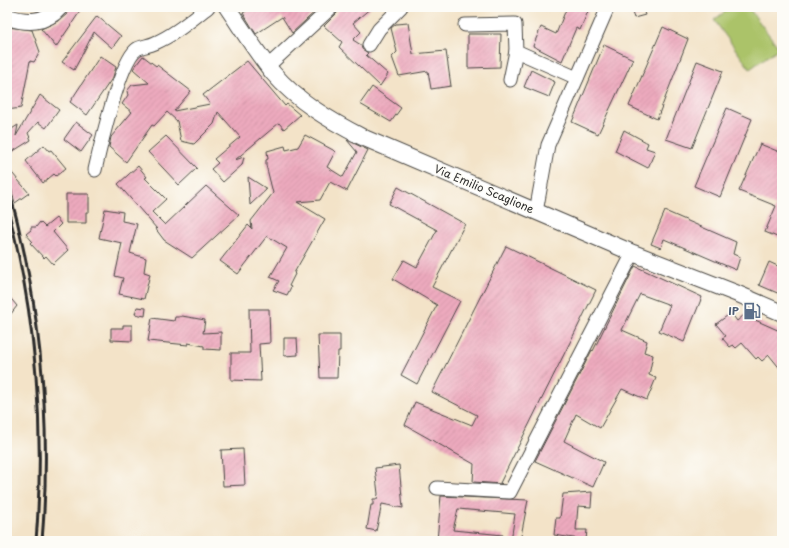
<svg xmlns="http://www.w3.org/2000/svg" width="789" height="548" font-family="'Playpen Sans',sans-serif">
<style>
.pitch{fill:#abc369;stroke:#6b774a}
.building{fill:url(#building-hatch)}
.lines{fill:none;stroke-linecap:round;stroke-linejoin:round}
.minor-casing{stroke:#494743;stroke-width:15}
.major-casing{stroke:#494743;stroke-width:18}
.minor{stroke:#fff;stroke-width:13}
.major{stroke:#fff;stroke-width:16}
.rail{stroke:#2b2b2b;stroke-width:3}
.labels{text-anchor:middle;stroke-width:3;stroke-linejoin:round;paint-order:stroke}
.street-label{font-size:11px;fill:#2b2b2b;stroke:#fdfcf7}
.service-label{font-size:11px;font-weight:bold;fill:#4e5e75;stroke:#fdfcf7;text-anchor:end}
</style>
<defs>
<pattern id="building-hatch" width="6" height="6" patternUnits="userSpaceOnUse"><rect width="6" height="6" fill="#edaabe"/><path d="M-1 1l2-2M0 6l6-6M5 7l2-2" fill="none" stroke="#cb92a3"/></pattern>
</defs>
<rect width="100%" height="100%" fill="#fdfcf7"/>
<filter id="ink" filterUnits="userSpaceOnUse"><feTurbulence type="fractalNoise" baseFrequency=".025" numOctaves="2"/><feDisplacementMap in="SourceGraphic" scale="8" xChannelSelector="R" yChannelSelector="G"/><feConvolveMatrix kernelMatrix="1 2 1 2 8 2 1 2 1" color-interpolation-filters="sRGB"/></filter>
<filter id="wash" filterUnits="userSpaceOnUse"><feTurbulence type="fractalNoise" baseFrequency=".012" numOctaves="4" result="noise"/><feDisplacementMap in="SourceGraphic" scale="16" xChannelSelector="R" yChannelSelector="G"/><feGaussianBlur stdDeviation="0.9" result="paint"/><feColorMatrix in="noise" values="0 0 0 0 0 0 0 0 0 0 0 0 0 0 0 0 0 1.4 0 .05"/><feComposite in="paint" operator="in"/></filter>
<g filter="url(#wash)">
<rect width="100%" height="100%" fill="#f3e3c8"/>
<path class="pitch" d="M731,7H748L779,48L750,69L714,20Z"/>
<g id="blocks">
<g class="building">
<path d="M69,7H83L56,47L41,29L60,20L67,14Z"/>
<path d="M252,7H320L292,33L282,17L256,34L243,13Z"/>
<path d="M340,7H372L353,23L361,32L353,40L361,45L362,49L368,53L366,55L388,74L380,86L339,47L342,42L324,26L337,13Z"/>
<path d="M567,7H585L589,9L580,30L576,28L562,61L533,46L541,27L556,34Z"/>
<path d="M630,7H642L645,15L634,18Z"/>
<path d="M97,16L121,36L112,48L94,32L74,70L62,62Z"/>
<path d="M408,23L413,54L446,51L451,86L431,89L428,71L399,76L392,57L397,52L391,28L396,24Z"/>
<path d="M7,27L32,30L40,52L34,62L30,61L21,108L7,110Z"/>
<path d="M663,27L688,39L657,119L629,106Z"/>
<path d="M468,34H501L500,67L468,68Z"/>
<path d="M604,45L633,59L598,134L572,122Z"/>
<path d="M100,56L116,67L113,77L87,115L70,102Z"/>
<path d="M143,56L156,66L157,65L191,91L174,111L210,104L203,95L247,61L285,106L287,104L300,115L284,129L279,123L235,160L244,157L242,165L223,182L211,169L218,163L214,159L240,137L218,112L214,124L194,144L181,141L177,121L167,112L154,126L152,125L126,162L109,147L111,137L132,112L122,104L128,95L127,91L132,85L149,83L133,69Z"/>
<path d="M697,61L723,71L692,148L666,139Z"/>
<path d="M531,70L555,82L549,97L524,87Z"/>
<path d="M372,87L401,108L391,122L360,104Z"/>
<path d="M40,95L59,110L46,128L38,122L28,133L31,140L7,155L10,146L7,141V132L18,125L16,136Z"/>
<path d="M727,108L752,119L720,197L694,186Z"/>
<path d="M76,122L93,135L81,152L64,139Z"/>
<path d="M624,130L648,143L646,148L655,151L648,168L615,151Z"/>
<path d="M305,135L333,150L335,152L327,167L343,177L357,152L347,140L368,150L347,191L330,182L320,200L297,202L325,219L294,273L295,274L289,286L291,287L287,295L273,290L279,281L270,277L287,248L267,236L238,274L220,261L248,225L252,229L251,221L273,193L266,165V160L268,159L267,151L285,146L286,150L298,147Z"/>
<path d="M166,136L197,168L179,185L148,152Z"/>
<path d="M760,144L782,153V239L765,232L776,206L739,191Z"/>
<path d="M44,145L49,151L51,150L66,168L56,176L54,174L43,183L26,161Z"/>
<path d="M138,166L147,177L145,178L166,199L152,212L165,225L206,186L239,215L192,258L164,240L155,228L157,229L118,184Z"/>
<path d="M7,167L29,193L15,203L7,172Z"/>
<path d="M248,177L267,189L250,205Z"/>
<path d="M398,187L465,224L432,287L460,301L417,384L401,375L437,305L393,279L404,260L417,267L437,230L389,204Z"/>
<path d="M66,194H89V212H86V223H66Z"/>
<path d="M105,209L123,212L122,221L137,224L130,253L146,258L144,272L150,274L144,299L119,294L123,278L115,276L122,243L99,238Z"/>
<path d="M665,211L736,242L733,254L740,257L736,270L664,239L661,248L651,244Z"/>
<path d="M56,218L61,224L53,232L68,250L53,264L46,256L44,258L30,243L32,241L26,234L31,230V227H36L40,222L45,227Z"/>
<path d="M506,246L596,290L500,483L502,484L473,482L474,464L405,425L415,402L472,425L477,415L432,392Z"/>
<path d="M769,262L782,268V295L759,285Z"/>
<path d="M635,266L702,297L684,342L659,331L670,305L640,294L622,330L647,341L644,352L653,355L649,375L656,378L647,400L622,389L600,428L576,414L564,441L604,462L593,487L535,461L592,350L593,351Z"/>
<path d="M7,294L17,306L7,319Z"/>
<path d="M137,307L146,308L145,316L135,314Z"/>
<path d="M249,309H269L270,343L259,344L261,381L231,380V353H250Z"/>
<path d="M731,313L737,321L744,315L782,332V371L769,355L762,361L758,357L756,359L742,343L736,348L733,345L730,347L722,338L726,336L716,324Z"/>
<path d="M182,316L205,320L203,333L221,332V350L204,349V346L188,343V345L148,341L152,318L174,321L175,317H179Z"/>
<path d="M123,325H132V341L111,340V328H123Z"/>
<path d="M318,335H340V351H338L337,378H320Z"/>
<path d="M284,338H297L298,355L284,356Z"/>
<path d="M243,449L245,485L223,486L221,450Z"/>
<path d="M399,465L403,508L382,504L376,531L367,529L371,505H373V499H377L378,494L375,468Z"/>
<path d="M592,492L591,507L578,506L576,530H587L586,540L554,535L556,518H560L563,494Z"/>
<path d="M441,496L528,500L520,541H511L515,514L458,509L453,530L503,535V541H437Z"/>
</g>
</g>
</g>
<g filter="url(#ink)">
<use href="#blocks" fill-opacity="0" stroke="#494743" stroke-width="1"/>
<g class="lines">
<g class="minor-casing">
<g id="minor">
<path d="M465,25L515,24L516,51L577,78"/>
<path d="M369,45L379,29L401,7"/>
<path d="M268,66L332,7"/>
<path d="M510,80L516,51"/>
<path d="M95,170C100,148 120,60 137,49C142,46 149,46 155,43C174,35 191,20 208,7"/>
<path d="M536,212L548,145L608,7"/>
<path d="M437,488L510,492L633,253"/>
</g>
</g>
<g class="major-casing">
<g id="major">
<path d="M227,7C242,29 256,52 273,73C297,101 329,120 362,137L633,253L738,294L782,313"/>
<path d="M7,17C27,23 45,24 60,7"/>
</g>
</g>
<use href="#minor" class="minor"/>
<use href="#major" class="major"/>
<g class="rail">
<path d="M7,182C40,299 52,420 42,541"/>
<path d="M7,206C36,314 45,430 36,541"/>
</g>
</g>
</g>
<defs>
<g id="fuel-bare" transform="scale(1.38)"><path d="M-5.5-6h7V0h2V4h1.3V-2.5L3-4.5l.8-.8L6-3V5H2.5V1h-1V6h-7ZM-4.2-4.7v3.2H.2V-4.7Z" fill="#5c6f8a" stroke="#fdfcf7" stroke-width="2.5" paint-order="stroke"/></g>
</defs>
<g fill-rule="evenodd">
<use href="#fuel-bare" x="752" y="311"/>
</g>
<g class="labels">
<g class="street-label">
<text transform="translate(484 189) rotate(23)" y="4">Via Emilio Scaglione</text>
</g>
<g class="service-label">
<text x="739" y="315">IP</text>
</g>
</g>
<rect width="789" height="548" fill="none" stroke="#fdfcf7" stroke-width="24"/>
</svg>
